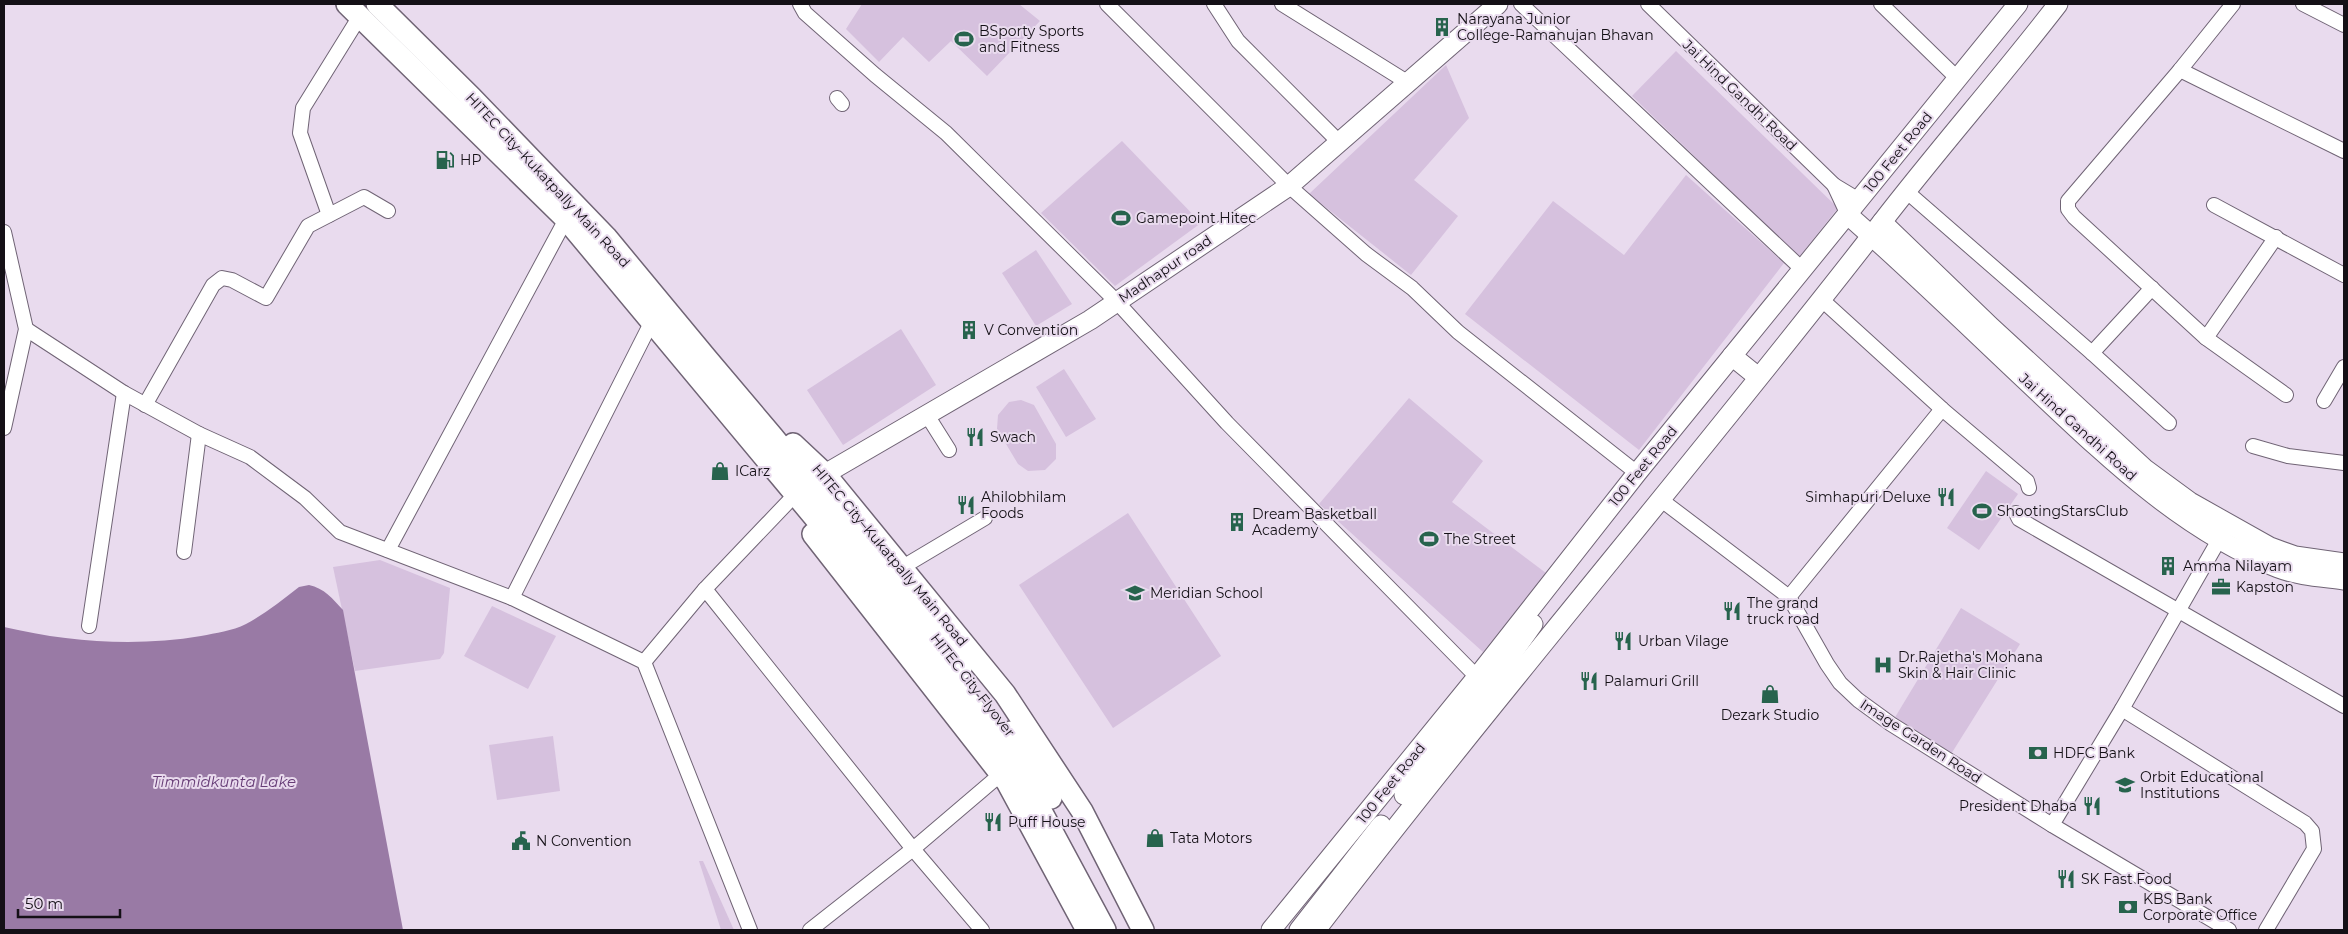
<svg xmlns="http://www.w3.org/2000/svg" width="2348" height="934" font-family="Montserrat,sans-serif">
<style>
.green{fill:#d6c1de}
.water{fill:#997aa5}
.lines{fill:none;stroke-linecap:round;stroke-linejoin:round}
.street-casing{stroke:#706475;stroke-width:16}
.secondary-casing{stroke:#706475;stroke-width:21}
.primary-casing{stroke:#706475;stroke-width:24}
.street{stroke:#fff;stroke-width:14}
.secondary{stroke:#fff;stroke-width:19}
.primary{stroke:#fff;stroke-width:21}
.labels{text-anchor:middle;stroke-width:4;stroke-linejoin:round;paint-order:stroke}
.poi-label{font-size:14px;fill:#141016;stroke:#e9dbee;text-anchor:start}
.street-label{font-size:14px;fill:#141016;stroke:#e9dbee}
.water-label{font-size:15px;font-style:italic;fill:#663c76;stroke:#e9dbee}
</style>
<rect width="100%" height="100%" fill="#e9dbee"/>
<g class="green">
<path d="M862,4H1019L1040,21L987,76L951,41L929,62L903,37L879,62L846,29Z"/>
<path d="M1676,51L1838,208L1799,257L1632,96Z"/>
<path d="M1446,65L1469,118L1414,180L1458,216L1411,275L1309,194Z"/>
<path d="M1122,141L1201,223L1115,286L1041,213Z"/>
<path d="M1686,175L1784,263L1639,450L1465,314L1553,201L1624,255Z"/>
<path d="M1036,250L1072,304L1036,326L1002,273Z"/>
<path d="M901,329L936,385L843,445L807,390Z"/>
<path d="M1064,369L1096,419L1066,437L1036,387Z"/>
<path d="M1409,398L1483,461L1452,502L1546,573L1483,652L1319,504Z"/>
<path d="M1021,400L1034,405L1056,444V459L1045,470L1028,471L1018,464L997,429L998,415L1009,402Z"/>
<path d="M1986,471L2018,494L1979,550L1947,528Z"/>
<path d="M1128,513L1221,656L1113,728L1019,585Z"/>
<path d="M380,560L450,588L444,653L440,659L355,671L333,567Z"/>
<path d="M492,606L556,636L528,689L464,656Z"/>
<path d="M1961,608L2020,644L1948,759L1891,724Z"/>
<path d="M553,736L560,791L497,800L489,745Z"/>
<path d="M699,861H703L734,930H721Z"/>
</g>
<path class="water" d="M309,585C324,588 333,599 343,610L403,930H4V627C68,642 136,647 201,636C216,633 232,631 246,624C265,614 282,600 299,587Z"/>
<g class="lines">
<g class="street-casing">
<g id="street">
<path d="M800,4L805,13L875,75L946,133L1117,302L1227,423L1477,677"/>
<path d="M1107,4L1289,186L1366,254L1412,288L1458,332L1637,473"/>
<path d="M1214,4L1238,41L1339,142"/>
<path d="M1282,4L1407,82"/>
<path d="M1521,4L1803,270"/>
<path d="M1648,4L1834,185"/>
<path d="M1881,4L1957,78"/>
<path d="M2233,4L2180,70L2068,201V209L2074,217L2206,338L2286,395"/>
<path d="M2303,4L2344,25"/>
<path d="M2180,70L2344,151"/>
<path d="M837,98L842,104"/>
<path d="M1906,191L2092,353L2169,423"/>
<path d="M2214,205L2344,275"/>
<path d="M329,215L300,133L303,108L360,16"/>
<path d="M1848,215L1834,185L1859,200"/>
<path d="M4,232L26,329L4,428"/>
<path d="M1821,299L1942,409L2027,481L2029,488"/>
<path d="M26,329L124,393L199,434L250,457L305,498L340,532L512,598L644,662L750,930"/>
<path d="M2206,338L2276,237"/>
<path d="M2092,353L2152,288"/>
<path d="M2324,401L2344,367"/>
<path d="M145,405L213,285L222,278L232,280L266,298L308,226L364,197L388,211"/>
<path d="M927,415L949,450"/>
<path d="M2253,446L2288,456L2344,463"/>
<path d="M1660,499L1789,597L1827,664L1840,683L1858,700L1891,724L2052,825L2229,930"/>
<path d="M2016,513L2019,519L2344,706"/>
<path d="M388,550L566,219"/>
<path d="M184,552L199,434"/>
<path d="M901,568L985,518"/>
<path d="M705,589L913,849L982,930"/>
<path d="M1789,597L1942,409"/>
<path d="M512,598L652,321"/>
<path d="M89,626L124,393"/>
<path d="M644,662L705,589L789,501"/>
<path d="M2122,709L2224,531"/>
<path d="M2052,825L2122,709L2305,823L2312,831L2314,849L2266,930"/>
<path d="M810,930L913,849L1001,774"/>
</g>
</g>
<g class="secondary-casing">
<g id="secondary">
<path d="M1848,215C1913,272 1975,333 2038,392C2109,459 2185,532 2278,568C2299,576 2322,577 2344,580"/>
<path d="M1882,222L1990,326L2145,469L2190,502L2270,547L2295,556L2344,563"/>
<path d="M1732,356L1758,377"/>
<path d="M825,474L1090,320L1289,186L1498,4"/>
<path d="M1404,795L1507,661L1533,624"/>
<path d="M1271,930L1477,677L1637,473L2018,4"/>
<path d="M1299,930L1381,825"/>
<path d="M1316,930C1500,690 1697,461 1882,222C1939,148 2001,78 2058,4"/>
</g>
</g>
<g class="primary-casing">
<g id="primary">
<path d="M347,4L566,219L991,729L1012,757L1105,930"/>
<path d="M377,4L472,98L606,237L707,359L773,437L961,669"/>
<path d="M793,444L825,474L1005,694L1082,811L1143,930"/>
<path d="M813,534L1007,782L1087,930"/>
<path d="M1011,732L1029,757L1051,798"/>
</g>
</g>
<use href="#street" class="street"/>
<use href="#secondary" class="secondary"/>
<use href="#primary" class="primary"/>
</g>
<defs>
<g id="building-bare" transform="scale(1.5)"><path d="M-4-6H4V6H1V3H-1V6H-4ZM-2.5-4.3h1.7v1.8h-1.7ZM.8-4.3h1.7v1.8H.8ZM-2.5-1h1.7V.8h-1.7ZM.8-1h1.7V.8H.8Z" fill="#27634d" stroke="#e9dbee" stroke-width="2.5" paint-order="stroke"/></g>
<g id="stadium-bare" transform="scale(1.5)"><path d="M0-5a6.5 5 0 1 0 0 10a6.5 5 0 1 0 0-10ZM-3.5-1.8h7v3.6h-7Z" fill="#27634d" stroke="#e9dbee" stroke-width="2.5" paint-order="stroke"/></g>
<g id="fuel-bare" transform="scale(1.5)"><path d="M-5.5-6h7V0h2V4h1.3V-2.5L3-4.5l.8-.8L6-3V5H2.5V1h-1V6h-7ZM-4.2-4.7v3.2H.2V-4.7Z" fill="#27634d" stroke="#e9dbee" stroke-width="2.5" paint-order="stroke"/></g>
<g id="restaurant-bare" transform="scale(1.5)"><path d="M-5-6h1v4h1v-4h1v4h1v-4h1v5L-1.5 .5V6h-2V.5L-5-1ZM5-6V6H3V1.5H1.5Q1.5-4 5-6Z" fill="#27634d" stroke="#e9dbee" stroke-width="2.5" paint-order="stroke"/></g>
<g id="shop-bare" transform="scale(1.5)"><path d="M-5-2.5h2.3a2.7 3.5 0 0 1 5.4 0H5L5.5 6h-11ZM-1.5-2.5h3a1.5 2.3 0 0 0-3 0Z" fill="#27634d" stroke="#e9dbee" stroke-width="2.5" paint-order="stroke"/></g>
<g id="office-bare" transform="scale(1.5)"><path d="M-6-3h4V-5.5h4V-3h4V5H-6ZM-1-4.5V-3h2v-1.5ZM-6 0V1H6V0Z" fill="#27634d" stroke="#e9dbee" stroke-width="2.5" paint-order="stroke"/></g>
<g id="school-bare" transform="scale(1.5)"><path d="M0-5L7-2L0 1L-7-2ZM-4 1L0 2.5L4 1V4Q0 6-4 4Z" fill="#27634d" stroke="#e9dbee" stroke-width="2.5" paint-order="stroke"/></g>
<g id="hospital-bare" transform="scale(1.5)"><path d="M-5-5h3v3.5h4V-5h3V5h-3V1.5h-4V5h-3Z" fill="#27634d" stroke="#e9dbee" stroke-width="2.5" paint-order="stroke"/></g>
<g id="bank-bare" transform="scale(1.5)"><path d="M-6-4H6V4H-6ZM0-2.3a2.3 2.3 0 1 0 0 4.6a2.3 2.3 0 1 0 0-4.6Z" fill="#27634d" stroke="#e9dbee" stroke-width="2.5" paint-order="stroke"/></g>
<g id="university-bare" transform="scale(1.5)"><path d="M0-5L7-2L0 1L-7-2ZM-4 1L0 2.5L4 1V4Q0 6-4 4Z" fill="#27634d" stroke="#e9dbee" stroke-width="2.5" paint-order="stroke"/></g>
<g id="civic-bare" transform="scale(1.5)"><path d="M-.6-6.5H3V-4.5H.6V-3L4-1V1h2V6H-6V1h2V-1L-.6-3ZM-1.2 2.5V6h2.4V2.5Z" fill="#27634d" stroke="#e9dbee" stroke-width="2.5" paint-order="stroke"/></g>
</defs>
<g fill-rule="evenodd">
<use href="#building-bare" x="1442" y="27"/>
<use href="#stadium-bare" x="964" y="39"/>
<use href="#fuel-bare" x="445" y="160"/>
<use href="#stadium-bare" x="1121" y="218"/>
<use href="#building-bare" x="969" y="330"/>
<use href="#restaurant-bare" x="975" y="437"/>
<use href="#shop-bare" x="720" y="471"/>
<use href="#restaurant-bare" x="1946" y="497"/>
<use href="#restaurant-bare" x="966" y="505"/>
<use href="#stadium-bare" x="1982" y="511"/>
<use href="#building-bare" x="1237" y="522"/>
<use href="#stadium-bare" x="1429" y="539"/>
<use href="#building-bare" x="2168" y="566"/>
<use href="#office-bare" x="2221" y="587"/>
<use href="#school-bare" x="1135" y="593"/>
<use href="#restaurant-bare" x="1732" y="611"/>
<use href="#restaurant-bare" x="1623" y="641"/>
<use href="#hospital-bare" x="1883" y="665"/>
<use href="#restaurant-bare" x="1589" y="681"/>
<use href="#shop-bare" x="1770" y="694"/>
<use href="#bank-bare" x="2038" y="753"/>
<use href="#university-bare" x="2125" y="785"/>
<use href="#restaurant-bare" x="2092" y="806"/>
<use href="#restaurant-bare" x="993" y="822"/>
<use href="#shop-bare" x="1155" y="838"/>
<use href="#civic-bare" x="521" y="841"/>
<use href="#restaurant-bare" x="2066" y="879"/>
<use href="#bank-bare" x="2128" y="907"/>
</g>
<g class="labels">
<g class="poi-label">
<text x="1457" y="24">Narayana Junior<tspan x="1457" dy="16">College-Ramanujan Bhavan</tspan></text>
<text x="979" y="36">BSporty Sports<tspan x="979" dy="16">and Fitness</tspan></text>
<text x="460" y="165">HP</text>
<text x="1136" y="223">Gamepoint Hitec</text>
<text x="984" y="335">V Convention</text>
<text x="990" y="442">Swach</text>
<text x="735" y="476">ICarz</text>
<text x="981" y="502">Ahilobhilam<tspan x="981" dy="16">Foods</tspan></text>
<text x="1931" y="502" text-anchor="end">Simhapuri Deluxe</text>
<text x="1997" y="516">ShootingStarsClub</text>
<text x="1252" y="519">Dream Basketball<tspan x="1252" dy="16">Academy</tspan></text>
<text x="1444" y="544">The Street</text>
<text x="2183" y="571">Amma Nilayam</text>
<text x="2236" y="592">Kapston</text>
<text x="1150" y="598">Meridian School</text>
<text x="1747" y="608">The grand<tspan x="1747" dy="16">truck road</tspan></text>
<text x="1638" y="646">Urban Vilage</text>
<text x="1898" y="662">Dr.Rajetha's Mohana<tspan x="1898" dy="16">Skin &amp; Hair Clinic</tspan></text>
<text x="1604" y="686">Palamuri Grill</text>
<text x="1770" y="720" text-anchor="middle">Dezark Studio</text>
<text x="2053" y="758">HDFC Bank</text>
<text x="2140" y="782">Orbit Educational<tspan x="2140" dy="16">Institutions</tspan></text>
<text x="2077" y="811" text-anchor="end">President Dhaba</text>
<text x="1008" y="827">Puff House</text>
<text x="1170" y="843">Tata Motors</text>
<text x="536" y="846">N Convention</text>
<text x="2081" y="884">SK Fast Food</text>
<text x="2143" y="904">KBS Bank<tspan x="2143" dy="16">Corporate Office</tspan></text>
</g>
<g class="street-label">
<text transform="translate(1740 95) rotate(44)" y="5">Jai Hind Gandhi Road</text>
<text transform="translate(1898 152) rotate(-51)" y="5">100 Feet Road</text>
<text transform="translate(548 180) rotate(47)" y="5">HITEC City–Kukatpally Main Road</text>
<text transform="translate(1165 269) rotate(-34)" y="5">Madhapur road</text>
<text transform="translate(2078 427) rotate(42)" y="5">Jai Hind Gandhi Road</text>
<text transform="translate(1643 466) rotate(-51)" y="5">100 Feet Road</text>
<text transform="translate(890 555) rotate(50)" y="5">HITEC City–Kukatpally Main Road</text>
<text transform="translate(973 685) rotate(52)" y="5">HITEC City Flyover</text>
<text transform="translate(1921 741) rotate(33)" y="5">Image Garden Road</text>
<text transform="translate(1391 783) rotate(-51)" y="5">100 Feet Road</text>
</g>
<g class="water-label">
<text x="224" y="787">Timmidkunta Lake</text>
</g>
</g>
<rect width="2348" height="934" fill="none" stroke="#141016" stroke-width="10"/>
<path d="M18 909v8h102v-8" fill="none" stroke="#141016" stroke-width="2.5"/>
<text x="25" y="909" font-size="15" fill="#141016" stroke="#e9dbee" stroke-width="4" paint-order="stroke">50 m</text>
</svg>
